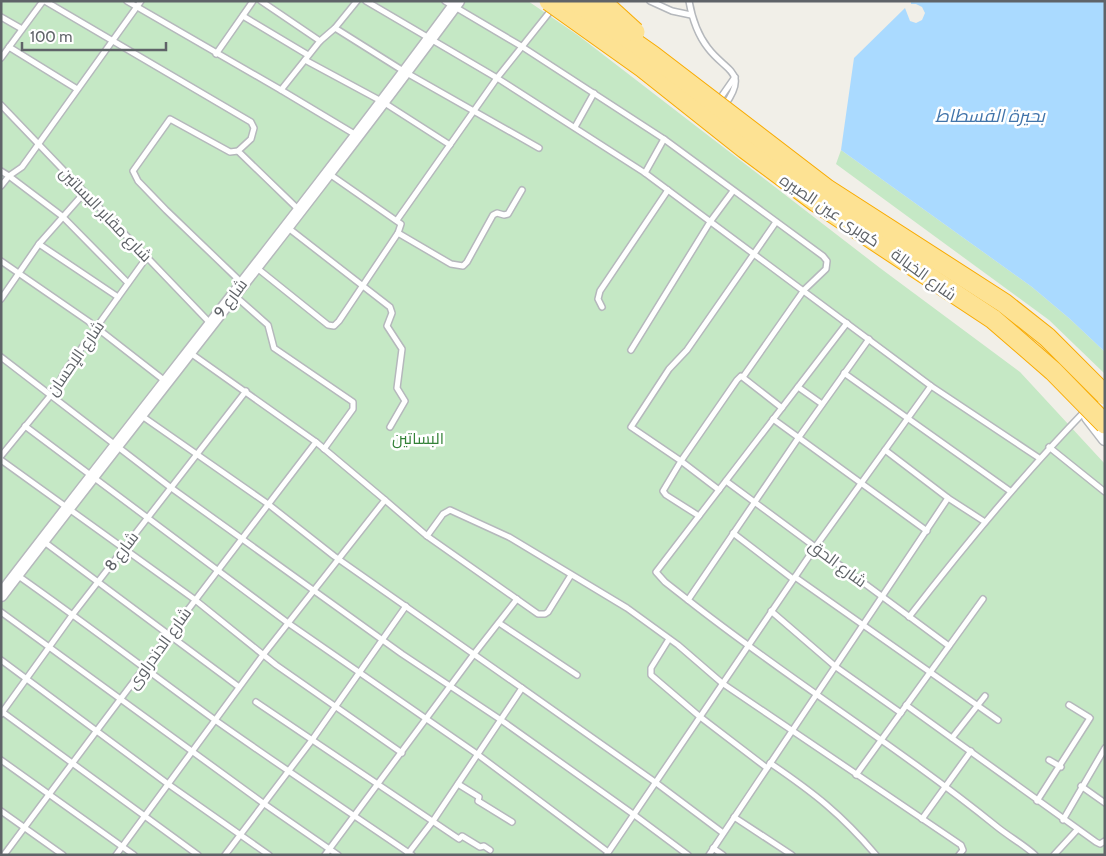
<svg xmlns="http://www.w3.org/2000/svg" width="1106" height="856" font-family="Cabin,Cairo,sans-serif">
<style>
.green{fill:#c5e8c5}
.water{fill:#aadaff}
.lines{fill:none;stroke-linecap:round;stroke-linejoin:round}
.service-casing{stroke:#b5b8bc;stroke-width:8}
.tertiary-casing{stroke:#b5b8bc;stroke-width:15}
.service{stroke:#fff;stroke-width:5}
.tertiary{stroke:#fff;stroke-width:12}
.motorway-bridge-casing{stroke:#f9ab00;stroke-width:21;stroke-linecap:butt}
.motorway-bridge{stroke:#fde293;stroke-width:19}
.labels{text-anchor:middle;stroke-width:5;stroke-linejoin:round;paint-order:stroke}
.street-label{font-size:16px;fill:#5f6368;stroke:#fff}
.park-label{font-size:16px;fill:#348238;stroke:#fff}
.water-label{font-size:18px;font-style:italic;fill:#4174aa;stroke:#fff}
</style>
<rect width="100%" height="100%" fill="#f1efe8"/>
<g class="green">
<path d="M1,1H528L579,36L880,268L1020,372L1105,464V855H1Z"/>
<path d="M841,150L1032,287L1070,319L1105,352V374L1049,320L836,164Z"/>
</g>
<path class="water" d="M911,1H1105V352L1070,319L1032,287L841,150L854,58L905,8L910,21L916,23L922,20L925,13L922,7L916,4H911Z"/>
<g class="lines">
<g class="service-casing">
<g id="service">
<path d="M45,1L251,122L254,128L251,139L238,151L299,210"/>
<path d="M127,1L281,90"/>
<path d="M261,1L320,41"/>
<path d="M366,1L497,78L645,173L931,386L1039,458"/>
<path d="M445,1L521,46L664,139L823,256L827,261L826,269L804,290L743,377"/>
<path d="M650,1L672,11L691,15"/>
<path d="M689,1C692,18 697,34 708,48C726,72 749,71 725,105"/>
<path d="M243,16L308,55"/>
<path d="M1,17L22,29"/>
<path d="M335,28L357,1"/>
<path d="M9,47L77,89"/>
<path d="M216,54L253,1"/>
<path d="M1,58L43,1"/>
<path d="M305,60L383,102L450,145"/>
<path d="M719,100L735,77"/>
<path d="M1,105L210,323"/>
<path d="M575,127L594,93"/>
<path d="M356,135L281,90L320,41L335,28L405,72L539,148"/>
<path d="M238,151L230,152L170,119L133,171L138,181L166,210L242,283"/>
<path d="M1,171L9,176L22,167L141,1"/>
<path d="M645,173L664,139"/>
<path d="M1,186L9,176L62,216L128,283"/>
<path d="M397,220L497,78L552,9"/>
<path d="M287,227L390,307L392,313L387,326L402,349L397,388L405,401L390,427"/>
<path d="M398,233L451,264L463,266L467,262L493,215L497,213L504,215L508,214L522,190"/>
<path d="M39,244L118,297"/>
<path d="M1,261L88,321L165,381"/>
<path d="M257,268L328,325L334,326L339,321L398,233L401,224L328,173"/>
<path d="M234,295L268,325L274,348L353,402V409L324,449"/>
<path d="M1,299L39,244L85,192"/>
<path d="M602,307L598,299L600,291L668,190"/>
<path d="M869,339L799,437L688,600C788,679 897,746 996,826C1008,836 1023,844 1035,855"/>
<path d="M631,350L710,222L733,191"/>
<path d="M1,357L170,487L402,654L501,720L633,814L688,855"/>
<path d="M844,373L1010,491"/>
<path d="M798,387L822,404"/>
<path d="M142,416L268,504L334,556L522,688L433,821L407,855"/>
<path d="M773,419L927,531"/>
<path d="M25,426L288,623L477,754L608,852"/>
<path d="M1049,447L1105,492"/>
<path d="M885,450L948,498L985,522"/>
<path d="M1,456L55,390L65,371L147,257"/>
<path d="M1,460L194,599L276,665L402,753"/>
<path d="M726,481L949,646"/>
<path d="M719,490L681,461L737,380L741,376L782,408"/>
<path d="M385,500L427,536L538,614H545L548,612L571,575"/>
<path d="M699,516L666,495L663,491L681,461L631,427L669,369L687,350L776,222"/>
<path d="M733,533L793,579"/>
<path d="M427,536L443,514L450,510L509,537L627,608L678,645L722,683L961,845L963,850L959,855"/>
<path d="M43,541L239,687"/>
<path d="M17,575C84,622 149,672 215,720C280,766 346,810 412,855"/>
<path d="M795,577L998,720"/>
<path d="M688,600L665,582L656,572L847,323"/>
<path d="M771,611L836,667L901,713"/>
<path d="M1,612L263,803L338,855"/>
<path d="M909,617C964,546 1021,477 1084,412"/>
<path d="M499,623L577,675"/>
<path d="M669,639L651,668V675L699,716L767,768"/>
<path d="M1,660L168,784L269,855"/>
<path d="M522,688L655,782L723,833"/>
<path d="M256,702L459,839L462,836L480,847L484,846L490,850"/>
<path d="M906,705L1096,842L1100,844L1105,841"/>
<path d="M1,711L198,855"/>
<path d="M1,714L73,614L246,391"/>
<path d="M952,738L985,696"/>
<path d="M1,760L134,855"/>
<path d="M1049,760L1061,767"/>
<path d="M770,763C814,793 841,814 876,855"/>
<path d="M856,775L983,599"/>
<path d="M458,784L479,797L478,801L512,822"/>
<path d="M1081,786L1105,803"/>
<path d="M1037,801L1090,718L1069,705"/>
<path d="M1,811L63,855"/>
<path d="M734,817L792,855"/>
<path d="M922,819L971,751"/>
<path d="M1063,820L1105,748"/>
<path d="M713,848L723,855"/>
<path d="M607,854L816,546L931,386"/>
<path d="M4,855C107,716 211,579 316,442"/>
<path d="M116,855L263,655L385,500L316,442L189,352"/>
<path d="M225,855L312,740L406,606"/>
<path d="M325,855L474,654L517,599"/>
<path d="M709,855L948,498"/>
<path d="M1054,855L1077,830"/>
</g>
</g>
<g class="tertiary-casing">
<g id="tertiary">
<path d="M1088,417L1105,439"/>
<path d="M1,595C153,396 310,202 458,1"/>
</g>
</g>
<use href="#service" class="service"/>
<use href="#tertiary" class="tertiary"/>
<g class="motorway-bridge-casing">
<g id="motorway-bridge">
<path d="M549,1L643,68L745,149L816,202L993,319L1053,371L1105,424"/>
<path d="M575,1L652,55L827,189L1004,303L1047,337L1105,395"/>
<path d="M601,1L635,32"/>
</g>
</g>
<use href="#motorway-bridge" class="motorway-bridge"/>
</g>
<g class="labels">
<g class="street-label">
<text transform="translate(830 210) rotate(34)" y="6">كوبرى عين الصيره</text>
<text transform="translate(106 214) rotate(46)" y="6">شارع مقابر البساتين</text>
<text transform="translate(924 274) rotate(36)" y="6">شارع الخيالة</text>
<text transform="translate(230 298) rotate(-53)" y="6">شارع 9</text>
<text transform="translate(75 358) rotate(-55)" y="6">شارع الإحسان</text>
<text transform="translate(121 551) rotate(-53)" y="6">شارع 8</text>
<text transform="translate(838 563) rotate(37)" y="6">شارع الحق</text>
<text transform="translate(159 648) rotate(-54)" y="6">شارع الدندراوى</text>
</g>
<g class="park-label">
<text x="418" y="444">البساتين</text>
</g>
<g class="water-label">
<text x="990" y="122">بحيرة الفسطاط</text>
</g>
</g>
<rect width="1106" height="856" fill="none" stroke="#5f6368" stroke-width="5"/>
<path d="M22 42v8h144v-8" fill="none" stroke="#5f6368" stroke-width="2.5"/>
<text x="30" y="42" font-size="15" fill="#5f6368" stroke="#ffffff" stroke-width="4" paint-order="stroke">100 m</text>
</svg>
